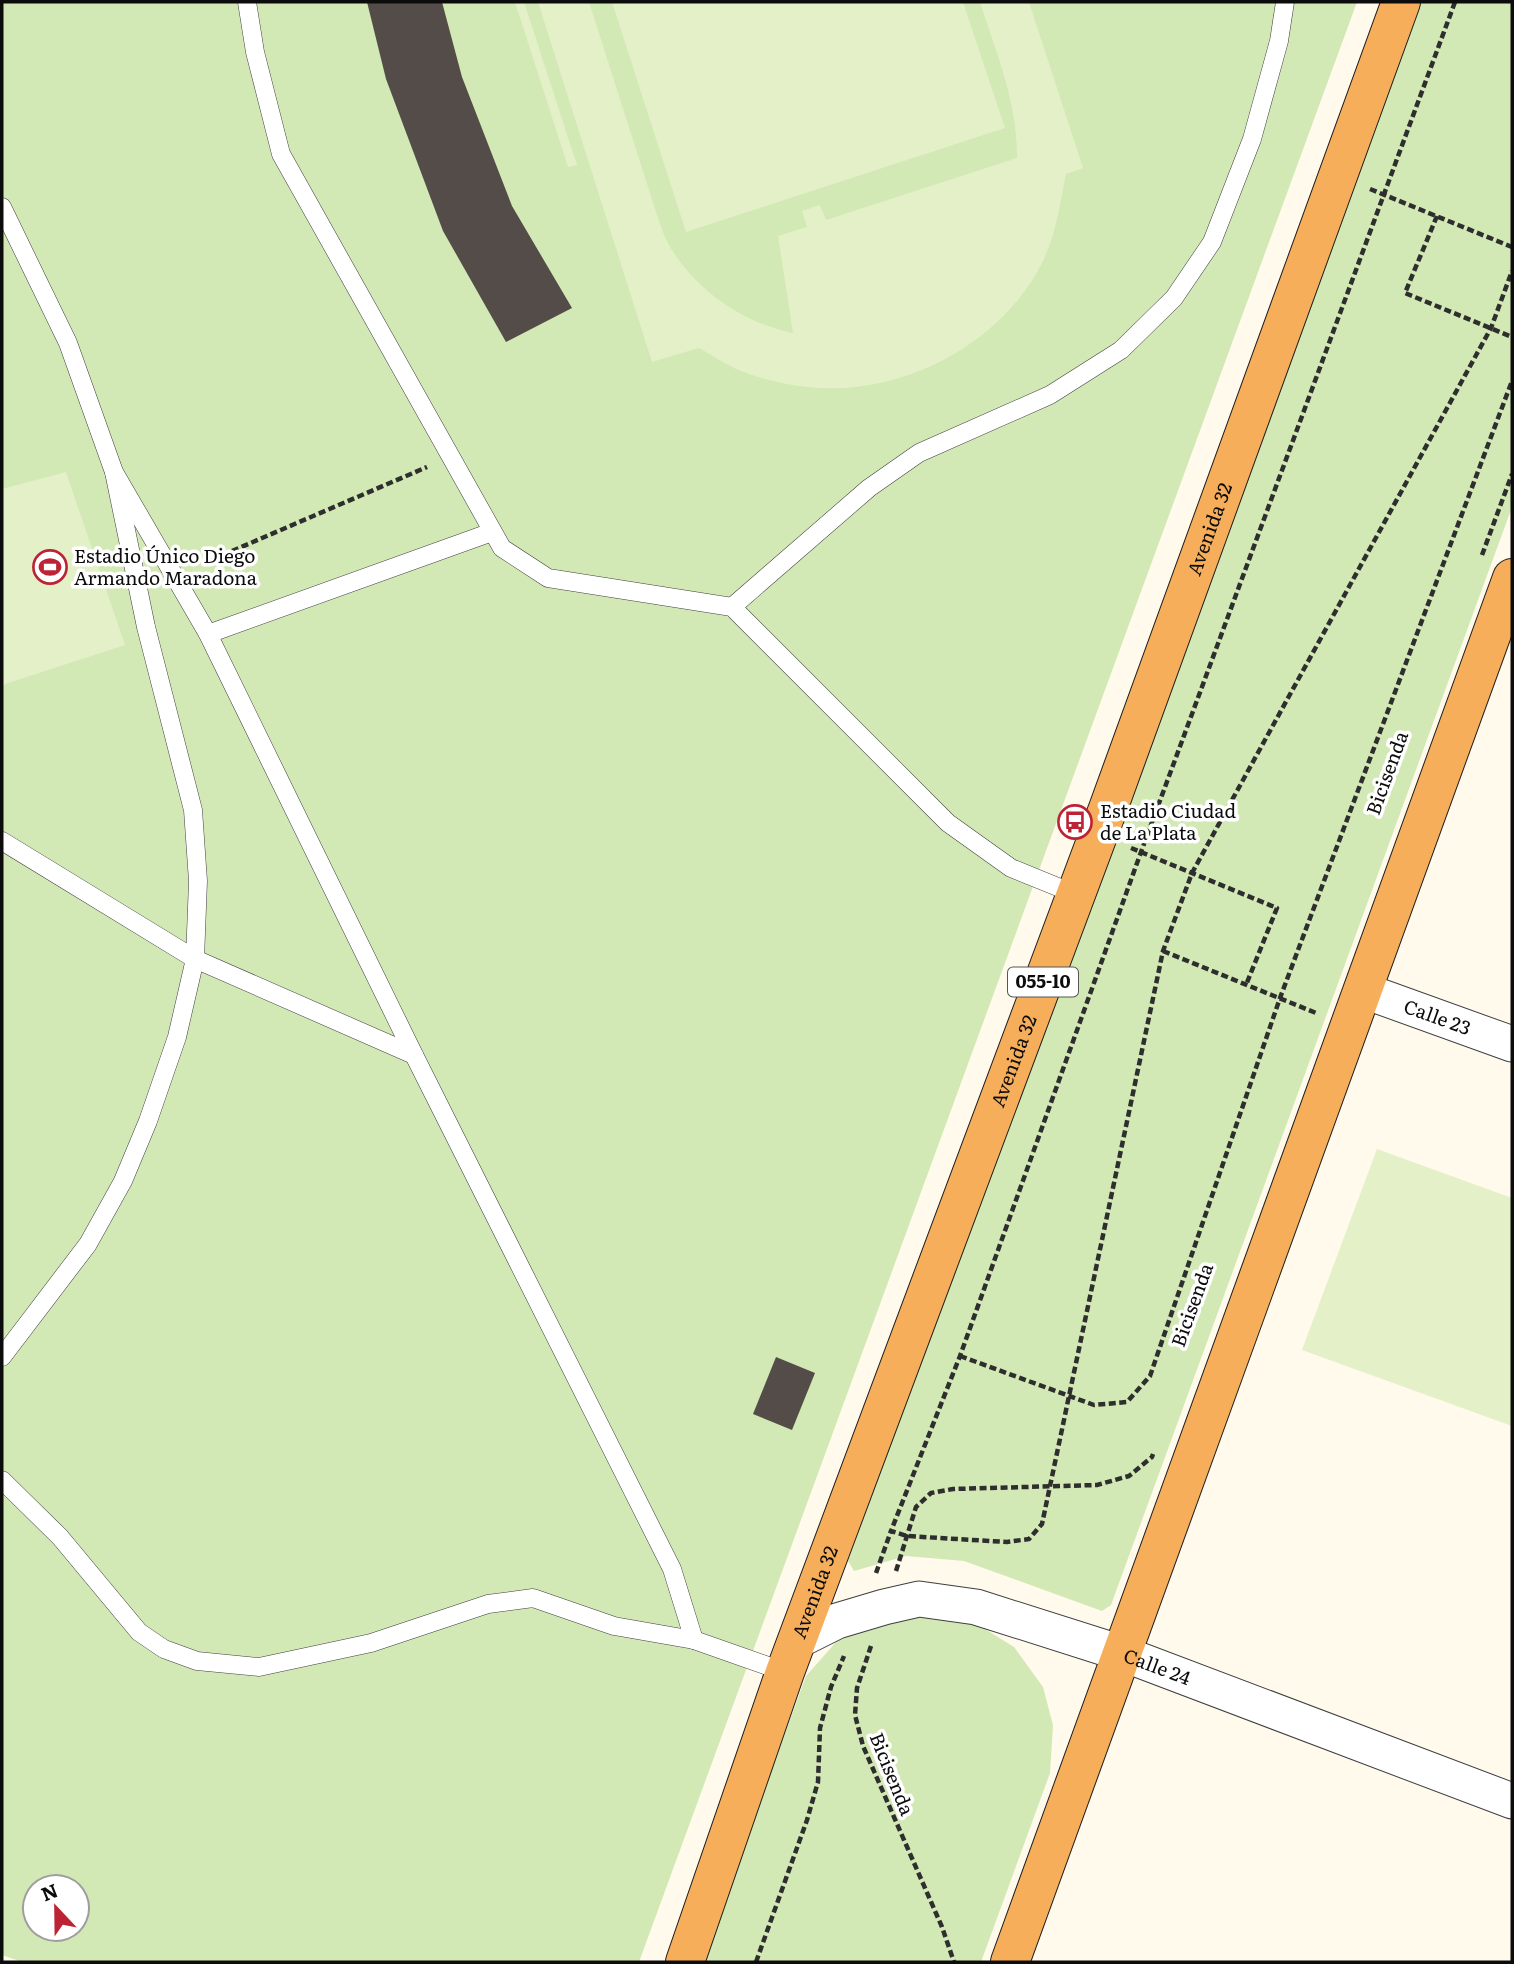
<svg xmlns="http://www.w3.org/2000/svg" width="1514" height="1964" font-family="Literata,serif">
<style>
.green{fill:#d3e9b5;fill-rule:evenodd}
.pitch{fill:#e4f0c7}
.building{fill:#544c48}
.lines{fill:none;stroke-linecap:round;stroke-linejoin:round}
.service-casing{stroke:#3f3f3f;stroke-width:19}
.minor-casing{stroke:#3f3f3f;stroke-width:37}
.trunk-casing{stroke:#1d1d1d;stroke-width:40}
.path{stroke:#2e2e2e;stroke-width:4.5;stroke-dasharray:7 3.5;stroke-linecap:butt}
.service{stroke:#fff;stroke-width:18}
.minor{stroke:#fff;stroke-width:35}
.trunk{stroke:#f7ae5a;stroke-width:38}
.labels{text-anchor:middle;stroke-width:7;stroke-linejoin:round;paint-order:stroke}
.shield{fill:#fff;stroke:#555;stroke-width:2}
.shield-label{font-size:18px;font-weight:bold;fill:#0c0c0c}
.street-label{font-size:19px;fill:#0c0c0c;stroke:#fff}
.poi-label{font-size:19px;fill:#0c0c0c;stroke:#fff;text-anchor:start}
</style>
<rect width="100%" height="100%" fill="#fffaeb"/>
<g class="green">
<path d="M2,2H1357L639,1962H22L2,1955ZM35,1887H77V1929H35Z"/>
<path d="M1417,2H1512V507L1111,1605L1102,1611L964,1561L906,1556L854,1571L848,1561Z"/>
<path d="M904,1614L977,1624L1014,1647L1043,1687L1053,1725L1050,1773L981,1962H701L806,1676L837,1641L872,1624Z"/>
</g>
<g class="pitch">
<path d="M515,2H524L577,165L568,167Z"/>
<path d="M538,2H589L656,212C660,223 664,237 670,247C697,291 743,323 793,333L778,236L807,227L802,211L820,205L826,220L1017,158C1018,104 996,52 980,2H1029L1083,168L1066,174C1060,204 1056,234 1043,261C1003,342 908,393 819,388C795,387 759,379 736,369C724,363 712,355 699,348L652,362Z"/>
<path d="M612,2H963L1005,128L686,232Z"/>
<path d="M66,472L125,645L2,685V489Z"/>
<path d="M1377,1149L1512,1198V1426L1302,1350Z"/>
</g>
<g class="building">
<path d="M367,2H442L462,77L512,206L572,308L506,342L443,231L386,79Z"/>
<path d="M776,1357L815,1373L792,1430L753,1414Z"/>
</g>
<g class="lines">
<g class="service-casing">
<g id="service">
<path d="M247,2L255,52L281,154L502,548L548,578L732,607L948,823L1011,868L1075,894"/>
<path d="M2,207L68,343L114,472L146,627L193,810L198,881L195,959L177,1037L148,1121L123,1181L88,1244L2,1357"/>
<path d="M114,472L208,634L414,1055L672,1569L694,1640"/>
<path d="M732,607L869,488L919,453L1050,395L1121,350L1174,298L1212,242L1252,139L1279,41L1285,2"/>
<path d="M208,634L492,532"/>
<path d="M2,841L195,959L414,1055"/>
<path d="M2,1480L60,1537L139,1632L164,1649L197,1661L259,1667L371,1643L488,1604L533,1598L614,1626L694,1640L785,1672"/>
</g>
</g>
<g class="minor-casing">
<g id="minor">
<path id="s1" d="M1362,990L1512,1044"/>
<path id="s2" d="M797,1641L837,1621L884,1607L919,1599L976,1607L1121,1653L1512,1801"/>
</g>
</g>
<g class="trunk-casing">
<g id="trunk">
<path id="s3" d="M685,1962L785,1672L1109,806L1401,2"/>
<path d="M1010,1962L1512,578"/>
</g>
</g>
<g class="path">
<path d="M1455,2L1141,852L960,1356L891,1531L907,1536L1007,1542L1029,1539L1042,1524L1163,951L1192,873L1491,328L1512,271"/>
<path d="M1370,189L1512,247"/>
<path d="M1437,216L1405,293L1512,337"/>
<path d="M232,551L427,467"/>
<path d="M1482,555L1512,474"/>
<path d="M1131,848L1277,908L1246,985"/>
<path d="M1163,951L1316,1013"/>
<path d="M960,1356L1094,1405L1127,1402L1150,1376L1280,998L1512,381"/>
<path d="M896,1571L916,1507L931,1493L953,1489L1097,1485L1129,1476L1152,1457L1153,1454"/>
<path d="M876,1573L891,1531"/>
<path d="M871,1646L857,1688L855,1715L863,1746L942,1927L954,1962"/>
<path d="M756,1962L807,1820L818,1782L820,1728L831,1687L844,1656"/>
</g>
<use href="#service" class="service"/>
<use href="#minor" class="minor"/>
<use href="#trunk" class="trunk"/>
</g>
<defs>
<g id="stadium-ring" transform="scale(1.75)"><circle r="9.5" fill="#fff" stroke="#bc2435" stroke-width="1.5"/><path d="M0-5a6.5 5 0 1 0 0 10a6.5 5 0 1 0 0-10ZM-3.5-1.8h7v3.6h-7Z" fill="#bc2435"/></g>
<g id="bus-ring" transform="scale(1.75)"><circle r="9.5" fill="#fff" stroke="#bc2435" stroke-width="1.5"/><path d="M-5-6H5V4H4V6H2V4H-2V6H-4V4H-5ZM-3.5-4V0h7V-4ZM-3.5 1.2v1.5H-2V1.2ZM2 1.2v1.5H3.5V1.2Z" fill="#bc2435"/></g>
</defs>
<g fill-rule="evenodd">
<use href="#stadium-ring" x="50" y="567"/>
<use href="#bus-ring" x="1075" y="822"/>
</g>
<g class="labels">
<rect class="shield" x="1008" y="967.5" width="70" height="29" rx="5"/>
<g class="shield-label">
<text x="1043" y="988">055-10</text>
</g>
<g class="street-label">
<text dy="7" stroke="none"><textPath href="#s3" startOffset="1526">Avenida 32</textPath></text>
<text transform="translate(1387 773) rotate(-70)" y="7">Bicisenda</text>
<text dy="7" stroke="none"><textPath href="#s1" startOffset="80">Calle 23</textPath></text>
<text dy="7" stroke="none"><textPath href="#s3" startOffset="959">Avenida 32</textPath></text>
<text transform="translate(1192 1305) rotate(-70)" y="7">Bicisenda</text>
<text dy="7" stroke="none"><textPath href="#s3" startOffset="392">Avenida 32</textPath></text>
<text dy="7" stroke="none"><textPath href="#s2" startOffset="378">Calle 24</textPath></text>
<text transform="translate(892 1774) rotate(68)" y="7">Bicisenda</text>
</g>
<g class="poi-label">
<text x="74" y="563">Estadio Único Diego<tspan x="74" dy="22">Armando Maradona</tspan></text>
<text x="1100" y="818">Estadio Ciudad<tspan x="1100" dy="22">de La Plata</tspan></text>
</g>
</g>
<rect width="1514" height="1964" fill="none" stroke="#0c0c0c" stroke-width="7"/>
<g transform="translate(56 1908) rotate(338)"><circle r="33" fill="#ffffff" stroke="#9e9e9e" stroke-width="2"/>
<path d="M0-5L12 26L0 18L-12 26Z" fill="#bc2435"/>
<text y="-10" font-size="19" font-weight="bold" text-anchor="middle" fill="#0c0c0c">N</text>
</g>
</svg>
